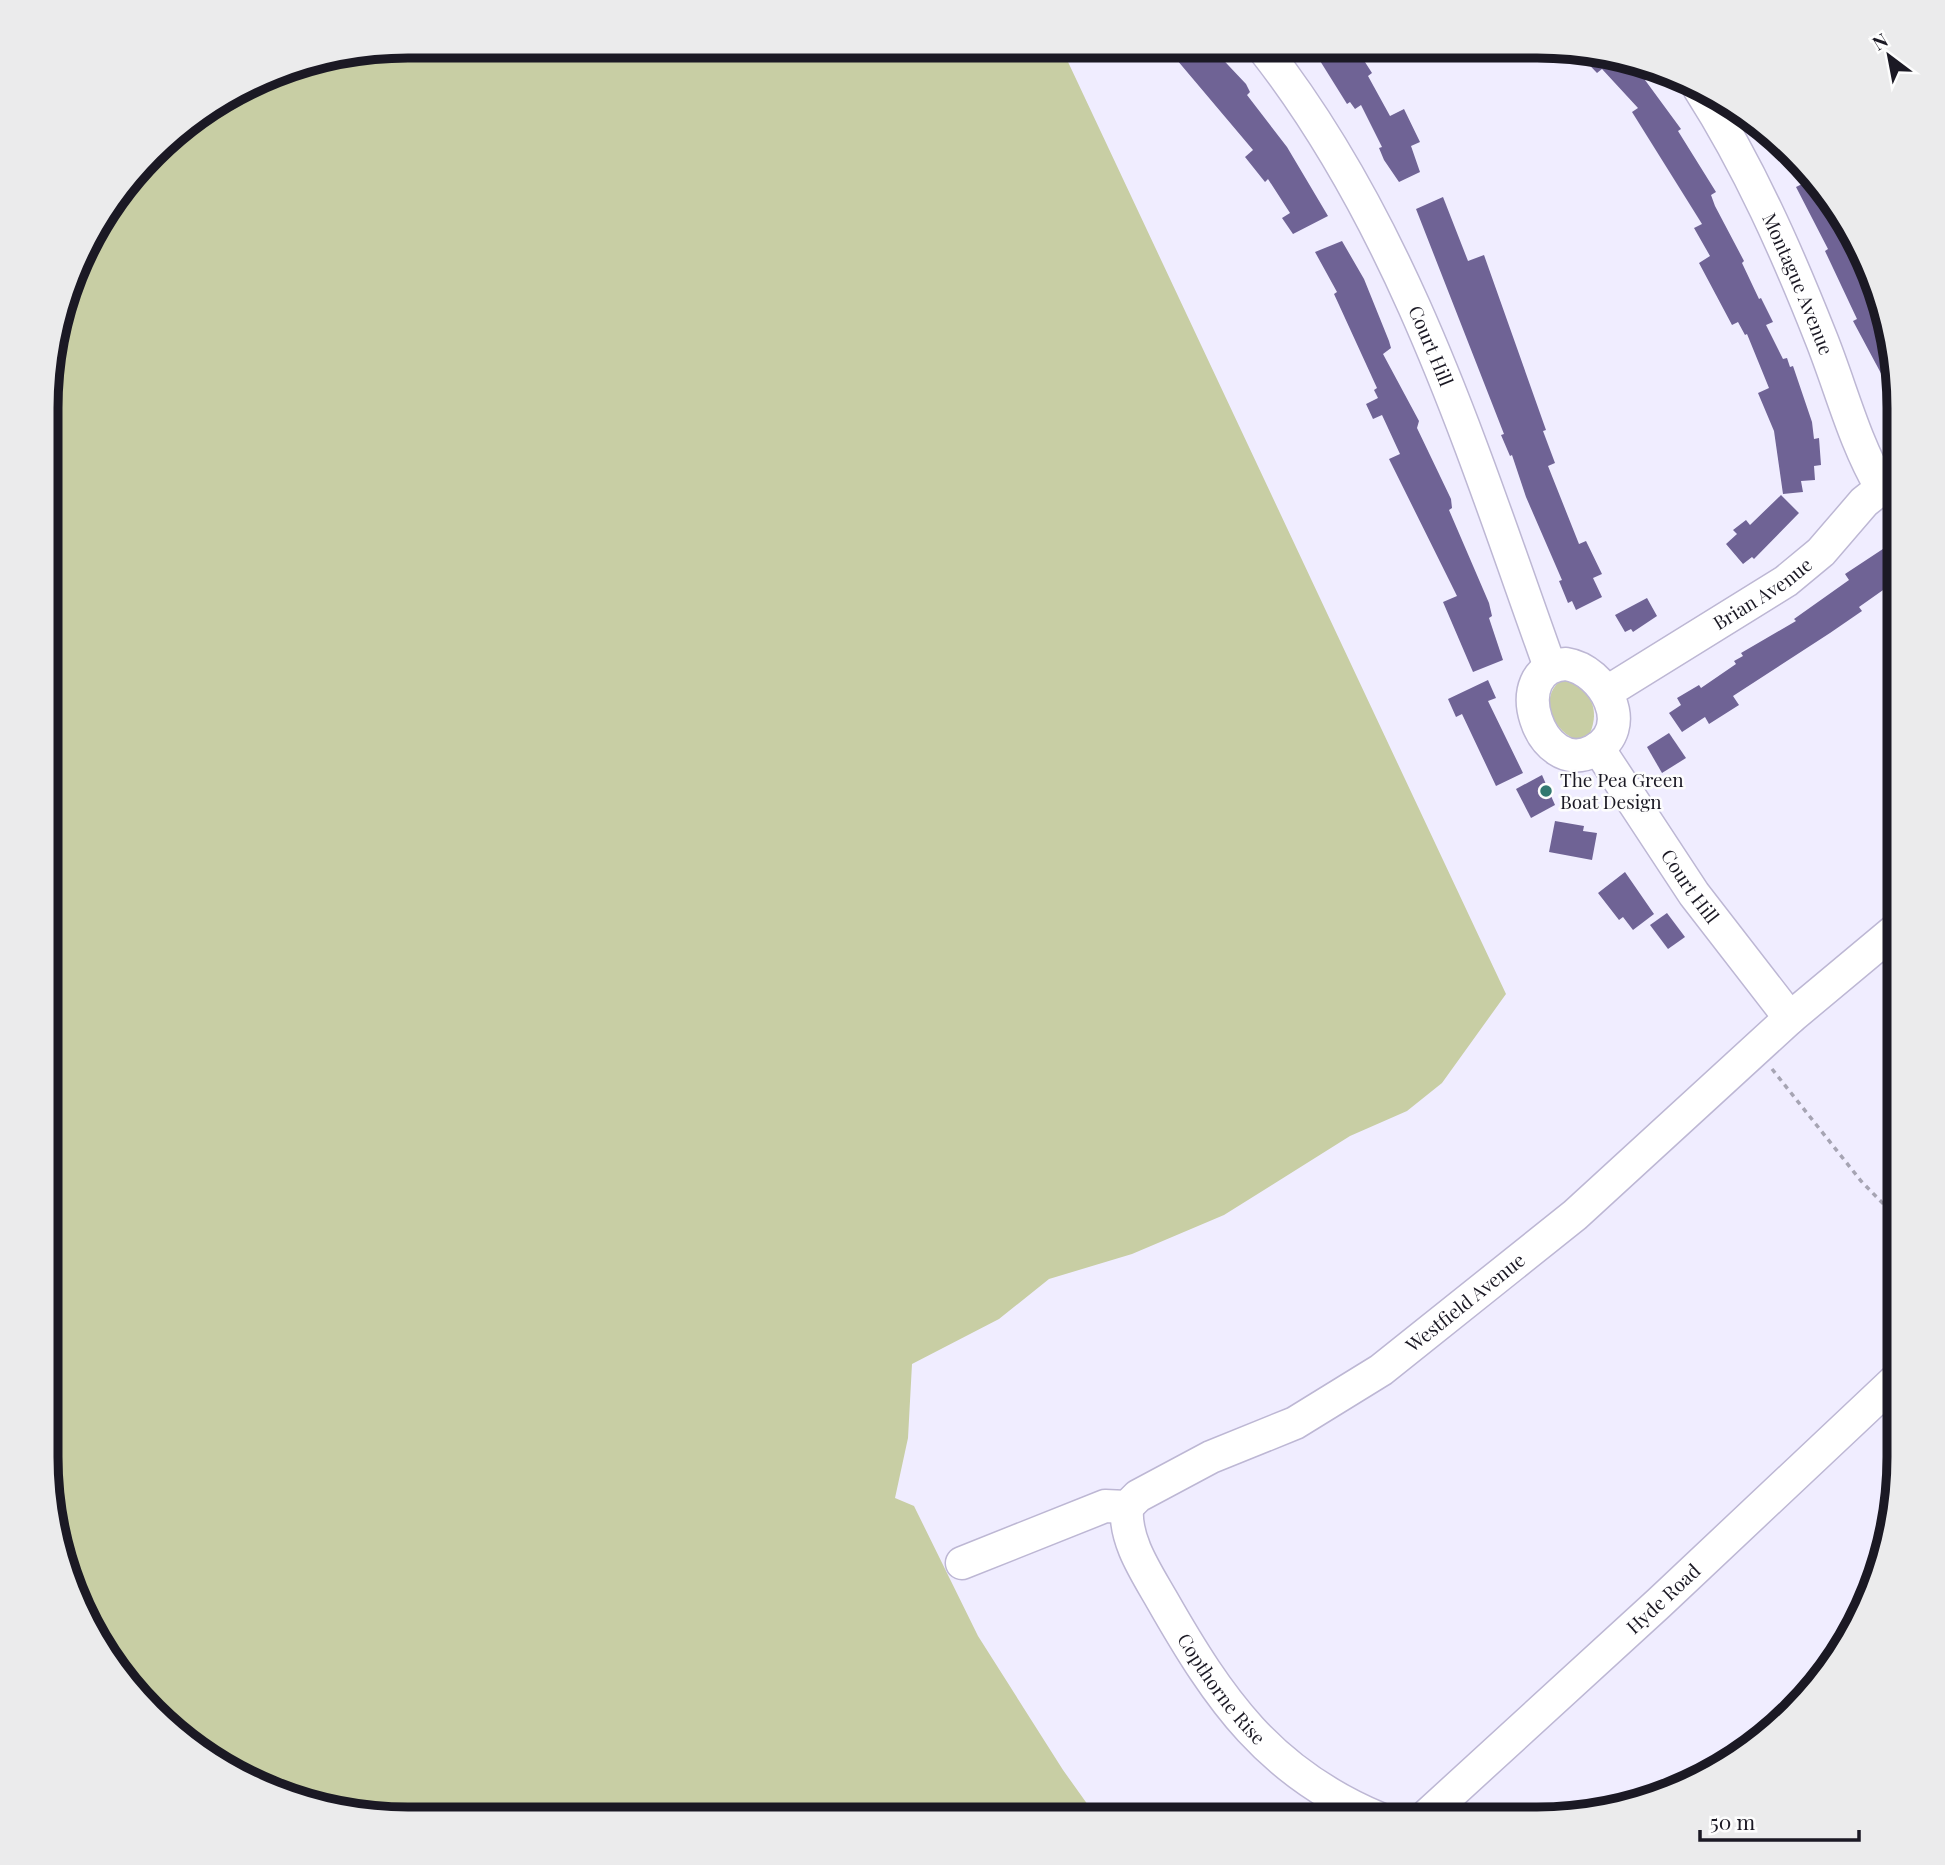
<svg xmlns="http://www.w3.org/2000/svg" width="1945" height="1865" font-family="'Playfair Display',serif">
<style>
.green{fill:#c8cea4}
.building{fill:#6f6395}
.lines{fill:none;stroke-linecap:round;stroke-linejoin:round}
.minor-casing{stroke:#bdb7d4;stroke-width:35}
.path{stroke:#a6a4b3;stroke-width:3.5;stroke-dasharray:5 5;stroke-linecap:butt}
.minor{stroke:#fff;stroke-width:32}
.poi-dot{fill:#327870;stroke:#fdfdfd;stroke-width:2.5}
.labels{text-anchor:middle;stroke-width:5;stroke-linejoin:round;paint-order:stroke}
.street-label{font-size:19px;fill:#1b1924;stroke:#fdfdfd}
.poi-label{font-size:19px;fill:#1b1924;stroke:#fdfdfd;text-anchor:start}
.rim{fill:none;stroke:#1b1924;stroke-width:9}
</style>
<rect width="100%" height="100%" fill="#f0edff"/>
<g class="green">
<path d="M408,46L1061,47L1506,994L1442,1083L1407,1111L1350,1136L1224,1215L1132,1254L1049,1279L999,1319L912,1364L908,1438L895,1498L914,1506L978,1636L1063,1770L1098,1819H384L247,1782L187,1744L121,1678L73,1596L46,1481L52,337L94,226L169,135L291,65Z"/>
<path d="M1566,680C1591,688 1600,710 1590,733L1578,740C1554,733 1538,699 1560,681Z"/>
</g>
<g class="building">
<path d="M1166,47L1212,48L1246,84L1250,92L1247,95L1287,147L1328,216L1293,234L1282,218L1290,213L1268,179L1265,182L1245,157L1253,150Z"/>
<path d="M1312,48H1356L1372,73L1368,76L1390,116L1404,109L1420,142L1411,146L1420,172L1399,182L1384,160L1379,148L1382,147L1361,105L1355,109L1350,102L1347,104Z"/>
<path d="M1574,49H1584L1653,72L1645,80L1681,129L1678,131L1716,192L1711,195L1715,206L1744,261L1742,263L1759,299L1761,298L1773,322L1766,325L1783,359L1787,358L1790,367L1793,366L1812,422L1814,439L1819,438L1821,465L1814,466L1815,480L1801,481L1803,492L1783,494L1774,431L1758,393L1769,388L1747,334L1745,335L1738,322L1732,325L1699,263L1710,256L1694,228L1702,224L1632,112L1638,108L1602,69L1597,73Z"/>
<path d="M1814,178L1824,187L1845,226L1886,318L1899,384V407L1853,321L1857,319L1825,251L1828,249L1796,187Z"/>
<path d="M1443,197L1468,261L1484,255L1546,430L1543,431L1555,463L1548,466L1579,544L1586,541L1602,574L1593,578L1602,597L1576,610L1572,601L1568,603L1559,581L1562,580L1526,497L1512,455L1510,456L1501,435L1504,434L1416,209Z"/>
<path d="M1342,241L1364,279L1389,341L1391,348L1383,354L1419,421L1417,428L1451,499L1452,508L1449,510L1489,603L1492,616L1489,618L1503,660L1473,672L1443,602L1457,596L1389,459L1400,454L1382,415L1373,419L1366,404L1378,398L1374,390L1377,388L1334,294L1337,292L1315,252Z"/>
<path d="M1781,495L1799,513L1754,559L1752,557L1743,564L1726,544L1737,534L1733,530L1746,520L1750,525Z"/>
<path d="M1892,543L1899,554V576L1891,581L1893,583L1859,607L1862,611L1830,633L1733,696L1739,705L1709,724L1705,717L1682,732L1669,713L1681,705L1677,698L1699,685L1701,688L1736,664L1734,661L1743,656L1741,653L1796,621L1794,619L1849,580L1845,574Z"/>
<path d="M1647,598L1657,616L1633,632L1631,629L1625,632L1615,615Z"/>
<path d="M1488,680L1496,698L1488,701L1523,773L1496,786L1462,714L1456,717L1448,699Z"/>
<path d="M1669,733L1686,758L1662,773L1647,747Z"/>
<path d="M1542,775L1555,805L1531,818L1516,789Z"/>
<path d="M1555,821L1584,826L1583,831L1597,833L1592,860L1549,852Z"/>
<path d="M1625,872L1654,914L1633,930L1623,917L1619,920L1598,893Z"/>
<path d="M1667,913L1685,937L1668,949L1650,925Z"/>
</g>
<g class="lines">
<g class="minor-casing">
<g id="minor">
<path id="s1" d="M1263,48C1405,229 1473,453 1550,667"/>
<path id="s2" d="M1699,88C1749,166 1787,252 1821,338C1841,388 1854,441 1881,487"/>
<path d="M1566,664C1605,670 1636,729 1593,751C1540,779 1503,667 1566,664Z"/>
<path id="s3" d="M1607,692L1786,581L1821,552L1864,502L1898,475"/>
<path id="s4" d="M1598,748L1694,894L1790,1018"/>
<path id="s5" d="M1127,1507C1124,1540 1146,1572 1162,1600C1219,1700 1269,1773 1380,1819"/>
<path id="s6" d="M962,1563L1105,1506L1127,1507L1138,1496L1211,1457L1295,1423L1381,1370L1575,1215L1790,1018L1899,927"/>
<path id="s7" d="M1423,1819L1659,1603L1899,1377"/>
</g>
</g>
<path class="path" d="M1772,1069L1861,1181L1899,1220"/>
<use href="#minor" class="minor"/>
</g>
<circle class="poi-dot" cx="1546" cy="791" r="7"/>
<g class="labels">
<g class="street-label">
<text dy="7" stroke="none"><textPath href="#s2" startOffset="220">Montague Avenue</textPath></text>
<text dy="7" stroke="none"><textPath href="#s1" startOffset="343">Court Hill</textPath></text>
<text dy="7" stroke="none"><textPath href="#s3" startOffset="184">Brian Avenue</textPath></text>
<text dy="7" stroke="none"><textPath href="#s4" startOffset="166">Court Hill</textPath></text>
<text dy="7" stroke="none"><textPath href="#s6" startOffset="574">Westfield Avenue</textPath></text>
<text dy="7" stroke="none"><textPath href="#s7" startOffset="326">Hyde Road</textPath></text>
<text dy="7" stroke="none"><textPath href="#s5" startOffset="208">Copthorne Rise</textPath></text>
</g>
<g class="poi-label">
<text x="1560" y="787">The Pea Green<tspan x="1560" dy="22">Boat Design</tspan></text>
</g>
</g>
<path d="M0 0H1945V1865H0ZM408 58H1537A350 350 0 0 1 1887 408V1457A350 350 0 0 1 1537 1807H408A350 350 0 0 1 58 1457V408A350 350 0 0 1 408 58Z" fill="#ebebec" fill-rule="evenodd"/>
<path class="rim" d="M408 58H1537A350 350 0 0 1 1887 408V1457A350 350 0 0 1 1537 1807H408A350 350 0 0 1 58 1457V408A350 350 0 0 1 408 58Z"/>
<g transform="translate(1889 56) rotate(328)" stroke="#fdfdfd" stroke-width="5" paint-order="stroke">
<path d="M0-5L12 26L0 18L-12 26Z" fill="#1b1924"/>
<text y="-10" font-size="19" font-weight="bold" text-anchor="middle" fill="#1b1924">N</text>
</g>
<path d="M1700 1830v10h159v-10" fill="none" stroke="#1b1924" stroke-width="3.5"/>
<text x="1710" y="1830" font-size="21" fill="#1b1924" stroke="#fdfdfd" stroke-width="5" paint-order="stroke">50 m</text>
</svg>
